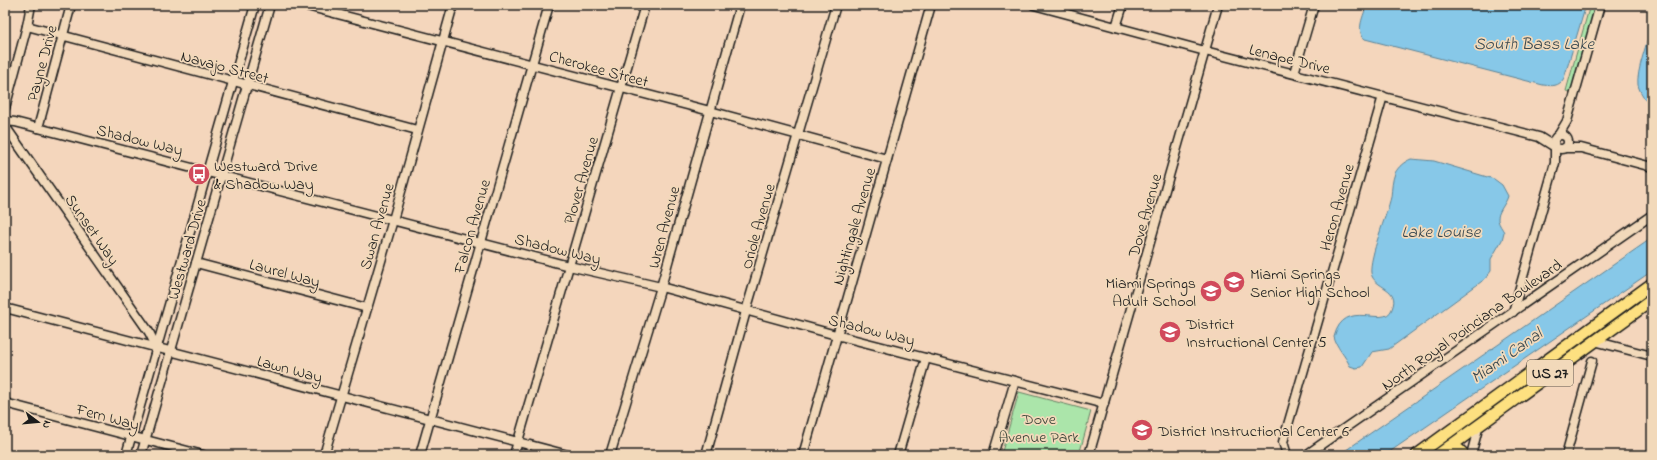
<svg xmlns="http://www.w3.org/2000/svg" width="1657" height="460" font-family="'Indie Flower',sans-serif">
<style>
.green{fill:#abe5aa;stroke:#648063}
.water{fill:#87c8e8;stroke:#5c8396}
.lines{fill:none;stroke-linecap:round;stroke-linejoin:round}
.minor-casing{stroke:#1c1c1c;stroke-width:11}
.highway-casing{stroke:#1c1c1c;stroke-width:14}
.minor{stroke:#f2d9ba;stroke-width:8}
.highway{stroke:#fde080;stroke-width:11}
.labels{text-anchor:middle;stroke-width:3.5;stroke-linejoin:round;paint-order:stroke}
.shield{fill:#f2d9ba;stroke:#5c554b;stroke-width:1}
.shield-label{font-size:15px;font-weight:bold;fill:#1c1c1c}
.street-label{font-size:16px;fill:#1c1c1c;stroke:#f2d9ba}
.poi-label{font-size:16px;fill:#1c1c1c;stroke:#f2d9ba;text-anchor:start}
.park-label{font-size:16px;fill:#394438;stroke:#f2d9ba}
.water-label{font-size:17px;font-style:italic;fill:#37474f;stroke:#f2d9ba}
</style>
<rect width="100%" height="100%" fill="#f4d6bc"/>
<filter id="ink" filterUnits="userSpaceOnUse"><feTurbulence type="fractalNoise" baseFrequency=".025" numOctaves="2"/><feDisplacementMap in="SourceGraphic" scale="8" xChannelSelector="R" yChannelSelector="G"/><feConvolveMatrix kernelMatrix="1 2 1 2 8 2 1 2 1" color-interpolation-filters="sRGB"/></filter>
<g filter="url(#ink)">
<g class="green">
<path d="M1590,5H1597L1572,93L1566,91Z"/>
<path d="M1019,392L1091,411L1079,455H1001Z"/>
</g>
<g class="water">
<path d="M1367,5H1586L1564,78C1559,87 1552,86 1543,85L1365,39C1355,32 1364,14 1367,5Z"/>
<path d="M1652,26V106C1646,101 1640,93 1638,85C1636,72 1648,40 1652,26Z"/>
<path d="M1411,159L1434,161L1494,179L1502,185L1508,196C1506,204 1497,212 1498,220C1499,225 1502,228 1504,232L1502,240L1491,259V271L1485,279L1389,349L1372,352L1362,367L1356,368L1350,366C1345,355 1336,347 1334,337C1345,296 1384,330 1392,309C1401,287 1374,289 1371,273C1369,257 1387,215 1391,197C1392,188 1392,181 1395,173C1399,166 1404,162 1411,159Z"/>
<path d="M1652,238V271L1385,455H1339Z"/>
</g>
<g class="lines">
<g class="minor-casing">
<g id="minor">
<path d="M303,5L710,111L887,159"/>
<path d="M1034,5L1205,51L1539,137L1555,147"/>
<path d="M27,26L417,130"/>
<path d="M1116,27L1123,5"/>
<path d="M1294,73L1314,5"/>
<path d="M5,108L27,26L31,5"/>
<path d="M5,121L15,122L569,266L661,287L836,335L1104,404"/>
<path d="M5,126L149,332L157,348"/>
<path d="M38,128L71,5"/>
<circle cx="1561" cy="142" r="7"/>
<path d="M1558,136L1567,121L1600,5"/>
<path d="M1565,148H1581L1652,167"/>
<path d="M196,263L367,308"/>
<path d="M5,308L568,455"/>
<path d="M1513,312L1555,163V147"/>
<path d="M1594,341L1652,356"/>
<path d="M5,403L203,455"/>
<path d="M126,455L255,5"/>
<path d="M141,455L270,5"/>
<path d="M324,455L393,220L453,5"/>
<path d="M420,455L549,5"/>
<path d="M514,455L645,5"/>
<path d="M610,455L661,287L740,5"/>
<path d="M706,455L746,311L836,5"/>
<path d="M803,455L931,5"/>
<path d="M898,455L926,358"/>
<path d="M993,455L1015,381"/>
<path d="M1089,455L1218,5"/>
<path d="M1287,455L1283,442L1383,96"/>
<path d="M1306,455L1652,215"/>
<path d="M1471,455L1479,425"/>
<path d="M1566,455L1592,361"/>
</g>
</g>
<g class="highway-casing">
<g id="highway">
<path d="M1449,447L1459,450L1464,455"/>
<path d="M1417,455L1652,284"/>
<path d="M1438,455L1652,300"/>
</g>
</g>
<use href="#minor" class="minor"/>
<use href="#highway" class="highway"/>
</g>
</g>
<defs>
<g id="bus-disc" transform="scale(1.15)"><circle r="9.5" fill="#d1495b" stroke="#f2d9ba"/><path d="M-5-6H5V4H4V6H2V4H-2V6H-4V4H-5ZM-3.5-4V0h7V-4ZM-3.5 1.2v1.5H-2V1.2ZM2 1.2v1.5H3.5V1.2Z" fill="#fff"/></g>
<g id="school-disc" transform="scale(1.15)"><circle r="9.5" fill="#d1495b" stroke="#f2d9ba"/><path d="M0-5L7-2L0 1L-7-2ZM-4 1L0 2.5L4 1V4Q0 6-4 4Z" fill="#fff"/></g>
</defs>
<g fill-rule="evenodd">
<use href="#bus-disc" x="199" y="174"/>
<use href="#school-disc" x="1234" y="282"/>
<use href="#school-disc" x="1211" y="291"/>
<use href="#school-disc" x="1170" y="332"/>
<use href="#school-disc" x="1142" y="430"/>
</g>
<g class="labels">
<rect class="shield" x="1527" y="360" width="46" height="26" rx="3"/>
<g class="shield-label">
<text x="1550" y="378">US 27</text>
</g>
<g class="street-label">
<text transform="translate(1290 58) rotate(14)" y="6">Lenape Drive</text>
<text transform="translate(41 63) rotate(-75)" y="6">Payne Drive</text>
<text transform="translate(225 66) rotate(15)" y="6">Navajo Street</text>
<text transform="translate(599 68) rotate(15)" y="6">Cherokee Street</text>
<text transform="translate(140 139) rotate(14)" y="6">Shadow Way</text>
<text transform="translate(580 180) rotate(-74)" y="6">Plover Avenue</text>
<text transform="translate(1336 207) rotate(-74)" y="6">Heron Avenue</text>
<text transform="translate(1144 215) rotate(-74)" y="6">Dove Avenue</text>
<text transform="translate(376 226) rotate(-74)" y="6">Swan Avenue</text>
<text transform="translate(471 226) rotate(-74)" y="6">Falcon Avenue</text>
<text transform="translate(757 226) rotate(-74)" y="6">Oriole Avenue</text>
<text transform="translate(853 226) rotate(-74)" y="6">Nightingale Avenue</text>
<text transform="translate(663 227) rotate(-75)" y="6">Wren Avenue</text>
<text transform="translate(93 229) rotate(55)" y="6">Sunset Way</text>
<text transform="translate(558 248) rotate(14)" y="6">Shadow Way</text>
<text transform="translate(186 249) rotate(-74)" y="6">Westward Drive</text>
<text transform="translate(285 272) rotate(15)" y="6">Laurel Way</text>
<text transform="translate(1471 324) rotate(-35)" y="6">North Royal Poinciana Boulevard</text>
<text transform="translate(872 329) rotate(14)" y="6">Shadow Way</text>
<text transform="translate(290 368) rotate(15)" y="6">Lawn Way</text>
<text transform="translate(108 416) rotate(15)" y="6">Fern Way</text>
</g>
<g class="poi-label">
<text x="214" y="171">Westward Drive<tspan x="214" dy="18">&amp; Shadow Way</tspan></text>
<text x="1250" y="279">Miami Springs<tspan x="1250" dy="18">Senior High School</tspan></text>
<text x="1196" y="288" text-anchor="end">Miami Springs<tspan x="1196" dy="18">Adult School</tspan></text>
<text x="1186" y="329">District<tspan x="1186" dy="18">Instructional Center 5</tspan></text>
<text x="1158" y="436">District Instructional Center 6</text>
</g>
<g class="park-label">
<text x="1039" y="424">Dove<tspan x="1039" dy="18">Avenue Park</tspan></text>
</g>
<g class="water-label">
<text x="1534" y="49">South Bass Lake</text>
<text x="1441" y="237">Lake Louise</text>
<text transform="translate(1506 355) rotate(-35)" y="6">Miami Canal</text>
</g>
</g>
<rect width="1657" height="460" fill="none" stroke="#f2d9ba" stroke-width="20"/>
<rect x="10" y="10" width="1637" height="440" fill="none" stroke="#1c1c1c" stroke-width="1.5" filter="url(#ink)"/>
<g transform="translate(38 422) rotate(106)" stroke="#f2d9ba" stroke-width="3" paint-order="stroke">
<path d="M0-3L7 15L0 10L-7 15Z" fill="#1c1c1c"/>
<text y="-6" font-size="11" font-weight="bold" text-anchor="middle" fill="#1c1c1c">N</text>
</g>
</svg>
